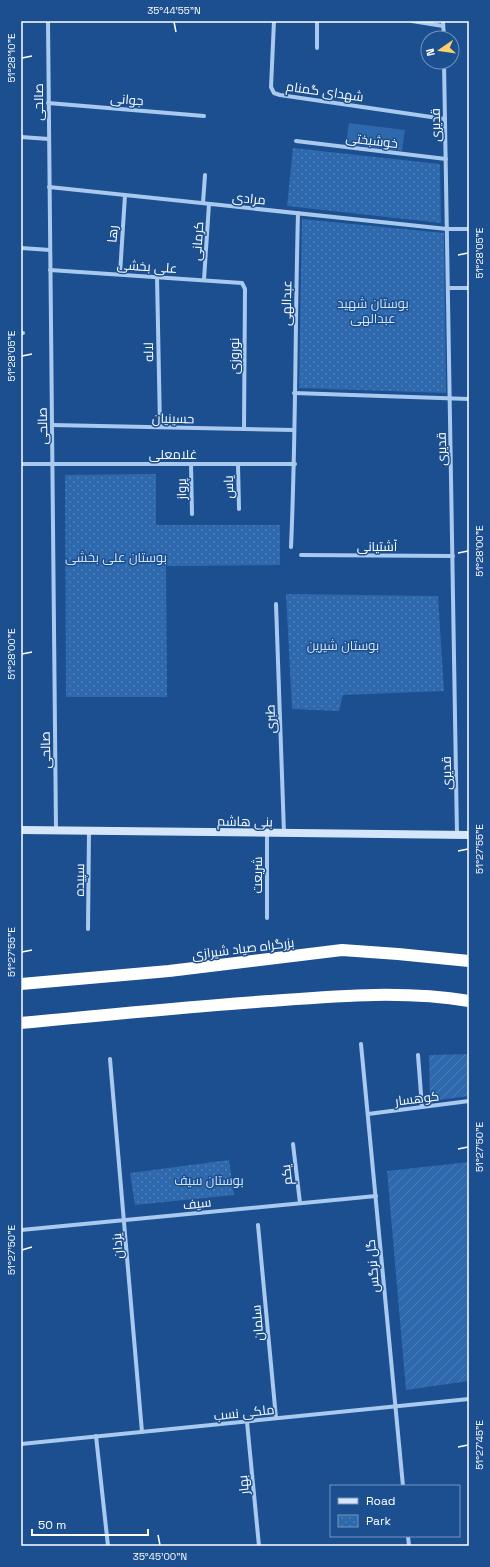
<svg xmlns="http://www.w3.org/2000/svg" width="490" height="1567" font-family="'Space Grotesk',Cairo,sans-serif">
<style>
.grass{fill:#2e69ad}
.park{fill:url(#park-dots)}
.garden{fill:url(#garden-furrows)}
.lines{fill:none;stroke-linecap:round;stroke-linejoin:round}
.street{stroke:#a9c9ee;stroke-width:4}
.secondary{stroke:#d6e6fa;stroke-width:8}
.highway{stroke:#fff;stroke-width:12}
.ticks{fill:none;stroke:#fff;stroke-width:1.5}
.labels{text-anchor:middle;stroke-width:3;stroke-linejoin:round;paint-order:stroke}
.street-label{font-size:13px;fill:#fff;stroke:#1b4f8f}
.park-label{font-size:13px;fill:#cfe3fa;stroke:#1b4f8f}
.neatline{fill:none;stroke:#fff;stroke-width:1.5}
.ticks-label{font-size:10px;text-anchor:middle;fill:#fff}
</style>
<defs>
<pattern id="park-dots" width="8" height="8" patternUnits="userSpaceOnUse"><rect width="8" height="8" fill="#2e69ad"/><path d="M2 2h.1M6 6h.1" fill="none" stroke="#4d80b9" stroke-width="1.8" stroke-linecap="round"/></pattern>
<pattern id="garden-furrows" width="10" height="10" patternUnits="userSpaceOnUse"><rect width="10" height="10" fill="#2e69ad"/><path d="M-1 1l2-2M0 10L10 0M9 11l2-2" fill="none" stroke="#4d80b9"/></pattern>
</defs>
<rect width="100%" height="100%" fill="#1b4f8f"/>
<path class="grass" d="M349,123L405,130L402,151L346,144Z"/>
<g class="park">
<path d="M293,148L440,164L441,223L287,206Z"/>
<path d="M302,219L444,233L446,393L299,388Z"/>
<path d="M156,474V525H280V565L166,566L167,697H66L65,475Z"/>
<path d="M286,594L438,596L444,691L343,695L339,711L292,709Z"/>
<path d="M229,1160L234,1195L135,1205L130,1173Z"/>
</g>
<g class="garden">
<path d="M469,1054V1096L430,1101L429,1055Z"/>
<path d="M469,1162V1381L406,1390L387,1171Z"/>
</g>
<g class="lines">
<g class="street">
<path d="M48,21L56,830"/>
<path d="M274,21L271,87L274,93L280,95L445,119"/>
<path d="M412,21L443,26"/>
<path d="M443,21L444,38"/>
<path d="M317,48V21"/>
<path d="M444,62L457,835"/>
<path d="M48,103L204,116"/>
<path d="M21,137L49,139"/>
<path d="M296,141L446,159"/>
<path d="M49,187L447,229H469"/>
<path d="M203,203L205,175"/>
<path d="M21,248L50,250"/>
<path d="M50,270L242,283L245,289L244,429"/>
<path d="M120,274L125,195"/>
<path d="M157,276L160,427"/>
<path d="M204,280L209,204"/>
<path d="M448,288H469"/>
<path d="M21,333H23"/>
<path d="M294,393L469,399"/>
<path d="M52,425L294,430"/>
<path d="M21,464H295"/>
<path d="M191,464L192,514"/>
<path d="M238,464L239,509"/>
<path d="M291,547C296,436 295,324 298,213"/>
<path d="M301,555L453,556"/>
<path d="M276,604L284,833"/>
<path d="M267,918V833"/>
<path d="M88,929L89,831"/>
<path d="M361,1044L403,1486"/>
<path d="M418,1055L422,1107"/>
<path d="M110,1059L142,1432"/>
<path d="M368,1114L469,1101"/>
<path d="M293,1144L300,1203"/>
<path d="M258,1225L276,1418"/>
<path d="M21,1230L376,1196"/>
<path d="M247,1422L259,1546"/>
<path d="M96,1436L108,1546"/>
<path d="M21,1444L469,1399"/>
<path d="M408,1536L409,1546"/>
</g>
<path class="secondary" d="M21,830L469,835"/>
<g class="highway">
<path d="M21,984L169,971L342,950L398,954L469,961"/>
<path d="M21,1023C104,1015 186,1007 269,1001C336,996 403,990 469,1001"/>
</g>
</g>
<path class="ticks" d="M174,22L176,32M22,58L32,56M458,255L468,253M22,356L32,354M458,553L468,551M22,654L32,652M458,851L468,849M22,952L32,950M458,1149L468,1147M22,1250L32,1247M458,1447L468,1445M158,1535L160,1545"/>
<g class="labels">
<g class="street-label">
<text transform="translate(325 91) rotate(8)" y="5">شهدای گمنام</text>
<text transform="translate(127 99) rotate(5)" y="5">جوانی</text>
<text transform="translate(38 102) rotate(-90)" y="5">صالحی</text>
<text transform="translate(435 125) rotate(-91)" y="5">قدیری</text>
<text transform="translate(372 140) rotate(7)" y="5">خوشبختی</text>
<text transform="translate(249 198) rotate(6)" y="5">مرادی</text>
<text transform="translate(112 234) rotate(-86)" y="5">رها</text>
<text transform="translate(197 241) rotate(-86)" y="5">کرمانی</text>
<text transform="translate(147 266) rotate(4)" y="5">علی بخشی</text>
<text transform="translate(286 303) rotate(-89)" y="5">عبدالهی</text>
<text transform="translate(148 352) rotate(-91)" y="5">لاله</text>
<text transform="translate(234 356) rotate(-90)" y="5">نوروزی</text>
<text transform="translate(173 418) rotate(1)" y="5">حسینیان</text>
<text transform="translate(42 426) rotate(-91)" y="5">صالحی</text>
<text transform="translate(441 449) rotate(-91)" y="5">قدیری</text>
<text x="173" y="459">غلامعلی</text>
<text transform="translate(228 487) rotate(-91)" y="5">یاس</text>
<text transform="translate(181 489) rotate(-91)" y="5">پرواز</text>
<text x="377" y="551">آشتیانی</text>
<text transform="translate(270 719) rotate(-92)" y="5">طبری</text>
<text transform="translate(45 750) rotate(-91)" y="5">صالحی</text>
<text transform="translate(446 773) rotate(-91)" y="5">قدیری</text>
<text transform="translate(245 821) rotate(1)" y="5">بنی هاشم</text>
<text transform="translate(257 875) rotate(-90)" y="5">شریعت</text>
<text transform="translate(79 880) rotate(-89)" y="5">سپیده</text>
<text transform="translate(243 948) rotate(-7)" y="5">بزرگراه صیاد شیرازی</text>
<text transform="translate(417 1098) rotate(-7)" y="5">کوهسار</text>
<text transform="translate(286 1175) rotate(-97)" y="5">یکم</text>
<text transform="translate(197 1203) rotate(-6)" y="5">سیف</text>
<text transform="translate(117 1246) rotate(-95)" y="5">یزدان</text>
<text transform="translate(372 1266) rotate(-95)" y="5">گل نرگس</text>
<text transform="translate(257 1323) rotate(-95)" y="5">سلمان</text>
<text transform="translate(244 1412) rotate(-6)" y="5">ملکی نسب</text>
<text transform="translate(243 1485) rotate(-96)" y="5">بهار</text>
</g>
<g class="park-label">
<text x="373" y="308">بوستان شهید<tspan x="373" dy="15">عبدالهی</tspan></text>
<text x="116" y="562">بوستان علی بخشی</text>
<text x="343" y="650">بوستان شیرین</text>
<text x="209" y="1185">بوستان سیف</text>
</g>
</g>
<rect width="490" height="1567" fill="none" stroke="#1b4f8f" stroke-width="44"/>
<rect x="330" y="1485" width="130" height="52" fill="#1b4f8f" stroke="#7695bc"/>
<rect x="338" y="1498" width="20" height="6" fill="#d6e6fa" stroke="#7695bc"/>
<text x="366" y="1505" font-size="12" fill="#ffffff">Road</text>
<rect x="338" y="1515" width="20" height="12" fill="url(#park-dots)" stroke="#7695bc"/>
<text x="366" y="1525" font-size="12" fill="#ffffff">Park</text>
<g transform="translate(440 50) rotate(257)"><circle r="19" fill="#1b4f8f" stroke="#7695bc"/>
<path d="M0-3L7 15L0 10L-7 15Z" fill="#ffd166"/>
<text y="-6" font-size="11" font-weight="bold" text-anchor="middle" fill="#ffffff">N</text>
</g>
<path d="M32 1529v6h116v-6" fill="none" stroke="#ffffff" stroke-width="2"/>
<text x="38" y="1529" font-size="12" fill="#ffffff" stroke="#1b4f8f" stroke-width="3" paint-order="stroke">50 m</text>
<rect x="22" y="22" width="446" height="1523" class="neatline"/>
<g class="ticks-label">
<text x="174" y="14">35°44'55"N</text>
<text transform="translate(11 58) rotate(-90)" y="4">51°28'10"E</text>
<text transform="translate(479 253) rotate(-90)" y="4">51°28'05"E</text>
<text transform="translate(11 356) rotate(-90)" y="4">51°28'05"E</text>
<text transform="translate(479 551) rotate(-90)" y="4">51°28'00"E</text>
<text transform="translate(11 654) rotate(-90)" y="4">51°28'00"E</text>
<text transform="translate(479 849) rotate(-90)" y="4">51°27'55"E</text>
<text transform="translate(11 952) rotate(-90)" y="4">51°27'55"E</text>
<text transform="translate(479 1147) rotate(-90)" y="4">51°27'50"E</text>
<text transform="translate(11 1250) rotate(-90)" y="4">51°27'50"E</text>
<text transform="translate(479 1445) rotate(-90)" y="4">51°27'45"E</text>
<text x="160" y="1560">35°45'00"N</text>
</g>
</svg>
